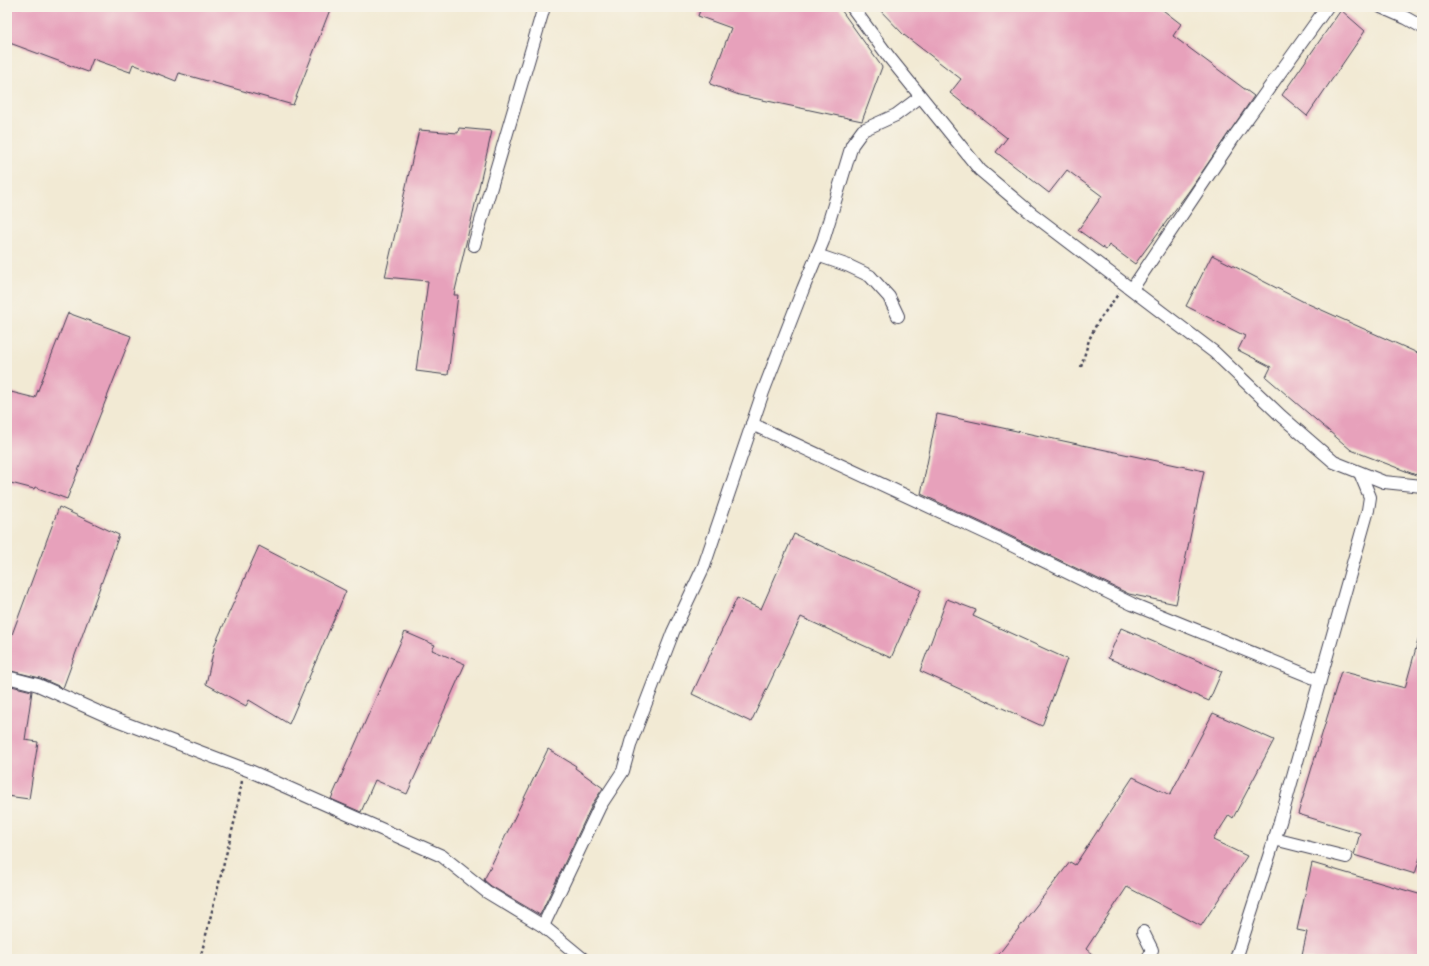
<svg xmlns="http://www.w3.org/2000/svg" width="1429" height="966" font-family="Caveat,sans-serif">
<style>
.building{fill:#e7a1bb}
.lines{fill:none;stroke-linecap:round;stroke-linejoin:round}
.minor-casing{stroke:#414052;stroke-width:14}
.path{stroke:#414052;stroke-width:2.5;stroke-dasharray:3 3;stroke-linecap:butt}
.minor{stroke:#fff;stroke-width:12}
</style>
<rect width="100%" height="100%" fill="#f7f3e8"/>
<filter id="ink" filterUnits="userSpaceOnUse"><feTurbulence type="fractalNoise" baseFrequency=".025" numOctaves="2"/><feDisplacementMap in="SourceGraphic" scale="8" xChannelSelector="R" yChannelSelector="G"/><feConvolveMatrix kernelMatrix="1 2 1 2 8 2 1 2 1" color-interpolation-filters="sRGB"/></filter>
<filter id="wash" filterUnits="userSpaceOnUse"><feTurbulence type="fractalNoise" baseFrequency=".012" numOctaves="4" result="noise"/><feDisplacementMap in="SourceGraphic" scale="16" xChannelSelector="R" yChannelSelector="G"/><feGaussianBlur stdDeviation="0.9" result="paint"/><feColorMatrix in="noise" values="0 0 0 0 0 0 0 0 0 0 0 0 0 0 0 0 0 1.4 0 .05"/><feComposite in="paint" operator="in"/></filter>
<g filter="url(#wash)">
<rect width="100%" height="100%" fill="#f2ead4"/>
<g id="blocks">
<g class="building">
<path d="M9,7H331L293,105L179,73L176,81L133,64L130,72L93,59L88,72L7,42V13Z"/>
<path d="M701,7H839L882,67L862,121L739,95L710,84L731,28L698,16Z"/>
<path d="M877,7H1159L1181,24L1173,36L1254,96L1189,191L1135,264L1109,245L1106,250L1078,230L1102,196L1067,170L1049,193L996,152L1007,138L950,93L961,79L904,35Z"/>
<path d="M1341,10L1365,31L1307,116L1282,95Z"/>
<path d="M459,128L492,131L454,295H458L448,375L416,371L428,281L385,277L419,130L458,133Z"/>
<path d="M1212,255L1304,302L1422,355V463L1416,475L1351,450L1266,377L1271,367L1238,350L1245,336L1186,306Z"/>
<path d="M68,313L131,336L67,499L35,487L34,489L7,482V391L35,398Z"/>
<path d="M937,414L1204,471L1176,604L1129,594L1002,532L921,494Z"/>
<path d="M59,507L119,535L63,688L40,678L7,670V648Z"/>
<path d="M794,534L921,590L891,658L801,617L751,722L692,694L737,598L761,609Z"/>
<path d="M259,546L346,591L289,724L249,700L246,706L206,684L215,644Z"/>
<path d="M947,599L976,610L973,616L1067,659L1042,726L920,671Z"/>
<path d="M1121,628L1222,671L1209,701L1108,658Z"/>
<path d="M405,632L435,645L432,650L465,664L407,794L375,780L361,812L331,799Z"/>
<path d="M1419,637H1422V851L1415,874L1354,855L1360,833L1298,814L1341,671L1405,688Z"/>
<path d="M7,685L32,691L25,740L38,742L29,799L7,796Z"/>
<path d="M1213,713L1274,740L1233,818L1229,815L1213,840L1247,856L1201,926L1127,887L1086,949L1098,959H995L1070,862L1075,865L1133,777L1170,795Z"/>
<path d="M548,749L576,766L575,768L603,788L593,803L540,915L491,886L484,880Z"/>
<path d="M1312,863L1422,895V959H1301L1307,932L1297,930Z"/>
</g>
</g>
</g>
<g filter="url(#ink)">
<use href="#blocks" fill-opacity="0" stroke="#414052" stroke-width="1"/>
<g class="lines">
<g class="minor-casing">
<g id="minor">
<path d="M852,7L889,57L980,170L1031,213L1214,352L1281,416L1334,462L1384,482L1422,486"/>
<path d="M1381,7L1406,18L1422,27"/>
<path d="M474,245L544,7"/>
<path d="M817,255L849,266L870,276L889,297L898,316"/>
<path d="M1132,289L1234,137L1327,7"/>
<path d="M752,424L999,539L1132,604L1319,680"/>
<path d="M7,677L38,685L114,719L250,771L442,856L487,892L543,926L583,959"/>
<path d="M1274,839L1346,857"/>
<path d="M543,926L600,806L623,771L631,742L673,632L704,566L763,392L803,289L823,241L852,145L863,130L896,115L920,97"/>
<path d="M1143,932L1152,950L1148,959"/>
<path d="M1236,959L1280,822L1368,510L1370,497L1360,473"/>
</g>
</g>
<g class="path">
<path d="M1081,367L1089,340L1097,323L1119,293"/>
<path d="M200,959L235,819L242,781"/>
</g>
<use href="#minor" class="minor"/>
</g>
</g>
<rect width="1429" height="966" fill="none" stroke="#f7f3e8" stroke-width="24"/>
</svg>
